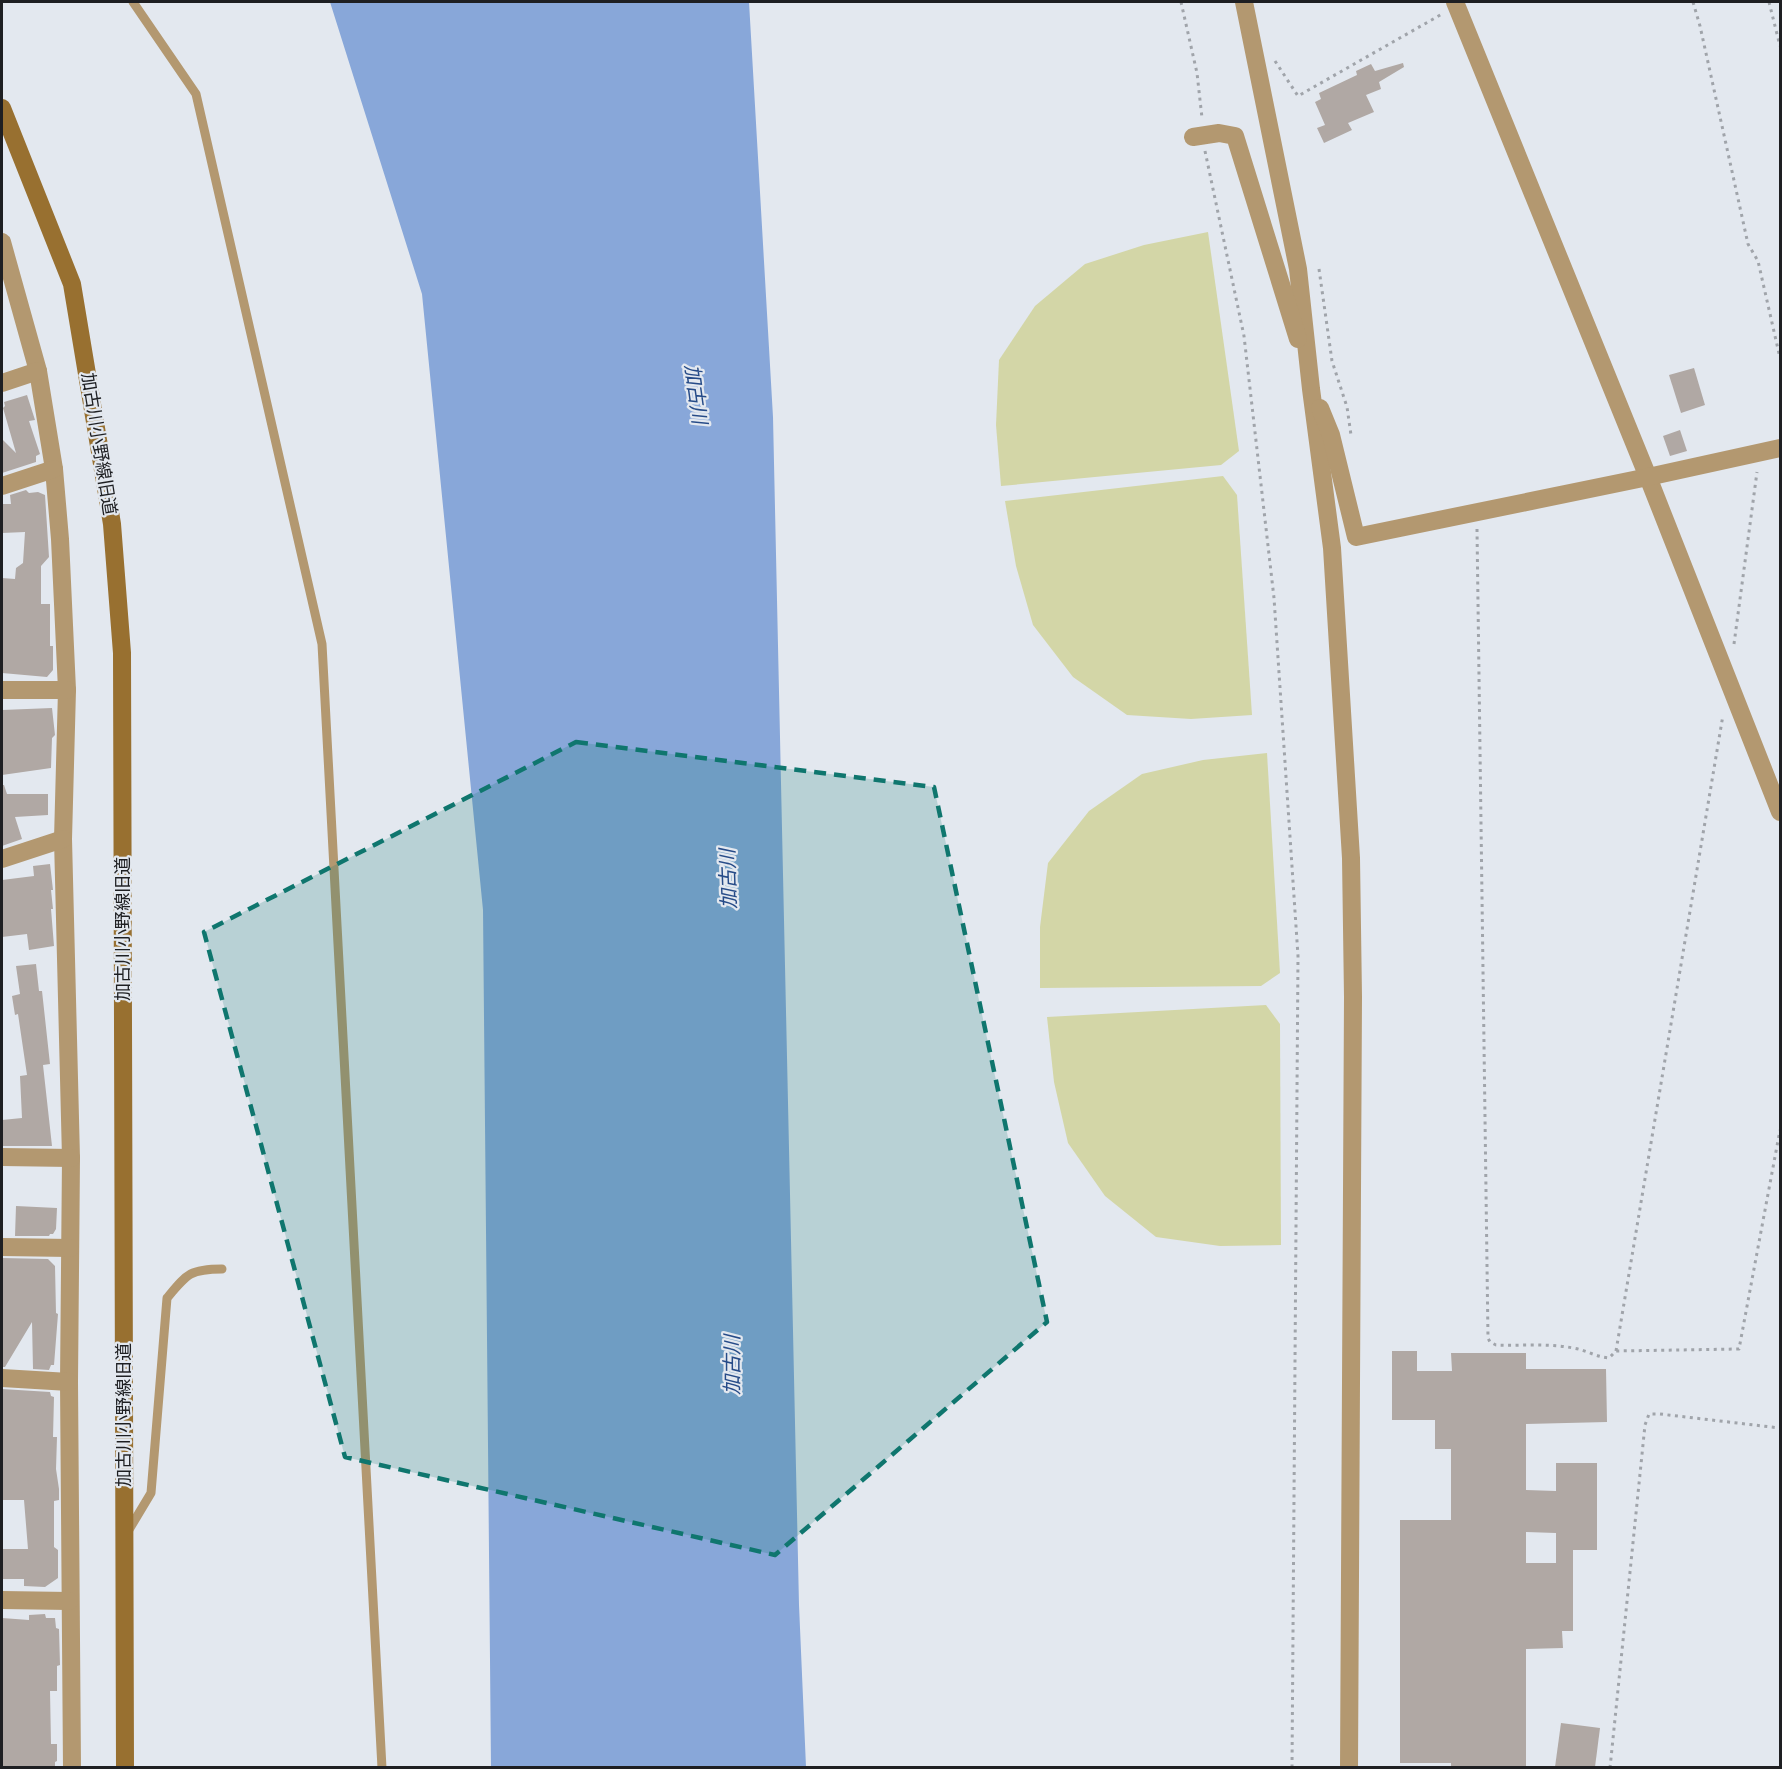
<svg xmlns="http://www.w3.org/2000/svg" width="1782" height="1769" font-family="Lora,'Noto Sans JP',serif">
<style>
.green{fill:#d3d6a7}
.water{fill:#88a7d9}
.building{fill:#b0a8a4;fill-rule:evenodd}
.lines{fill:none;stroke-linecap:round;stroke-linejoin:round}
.path{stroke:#a0a4aa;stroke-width:3;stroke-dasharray:3 4.5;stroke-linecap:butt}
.lane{stroke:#b39870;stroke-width:9}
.street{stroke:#b39870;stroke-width:18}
.secondary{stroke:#987030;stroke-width:18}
.marked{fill:#0f766e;fill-opacity:0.2;stroke:#0f766e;stroke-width:4.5;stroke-dasharray:12 8;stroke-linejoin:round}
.labels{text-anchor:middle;stroke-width:4.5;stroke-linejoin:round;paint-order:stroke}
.street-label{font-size:18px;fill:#1e1f22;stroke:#e3e8ef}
.water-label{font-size:20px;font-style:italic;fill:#264b88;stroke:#e3e8ef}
</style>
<rect width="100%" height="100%" fill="#e3e8ef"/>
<g class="green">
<path d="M1208,232L1239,451L1221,465L1001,486L996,425L999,360L1035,306L1085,264L1144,245Z"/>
<path d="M1223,476L1237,495L1252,715L1191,719L1127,715L1073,677L1033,625L1016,566L1005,501Z"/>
<path d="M1267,753L1280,973L1261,986L1040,988V927L1048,863L1089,811L1142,774L1203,760Z"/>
<path d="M1266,1005L1280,1024L1281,1245L1220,1246L1156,1237L1105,1196L1068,1143L1054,1082L1047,1017Z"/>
</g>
<path class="water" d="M330,2H749L773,417L799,1605L806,1767H491L483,910L422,294Z"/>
<g class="building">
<path d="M1403,63L1404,67L1379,82L1381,89L1366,95L1374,112L1348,123L1352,130L1324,143L1317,128L1325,125L1315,102L1321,99L1319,93L1357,75L1356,71L1371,64L1375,71Z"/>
<path d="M1694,368L1705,405L1681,413L1669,375Z"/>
<path d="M27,395L35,420L29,421L40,454L36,456V462L2,473V439L16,453L3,408L5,406L4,402Z"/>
<path d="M1680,430L1687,451L1670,456L1663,436Z"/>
<path d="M26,490L29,493L38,492L45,495L49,557L41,566V604H50V646H53V670L47,677L2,673V578L15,579L16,568L23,563L25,532L2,533V504H11L10,495Z"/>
<path d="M52,708L55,735L52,738L51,768L2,775V710Z"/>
<path d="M2,785H4L7,794H48V815L15,817L22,839L2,846Z"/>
<path d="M50,864L53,890H51L53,909H51L54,946L29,950L27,934L2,937V880L34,876L33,866Z"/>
<path d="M36,964L39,991H42L50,1064L43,1065L52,1146H2V1120L22,1118L20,1076L27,1075L18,1014L15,1015L12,996L20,994L16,966Z"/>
<path d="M16,1206L57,1208L56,1229L53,1234H50L49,1236H15Z"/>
<path d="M2,1258L48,1259L55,1266L56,1313L58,1314L54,1365H51L49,1370L33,1369L32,1322L5,1367H2Z"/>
<path d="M1392,1351H1417V1371H1452L1451,1353H1526V1369H1606L1607,1422L1526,1424V1490L1556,1491V1463H1597V1550H1573V1631H1562L1563,1648L1526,1649V1767H1451V1763H1400V1520H1451V1449H1435V1420H1392ZM1526,1532L1556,1533V1563H1526Z"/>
<path d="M2,1389L50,1392L51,1396L54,1397L53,1437H57L56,1469L59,1489V1500L54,1501V1547L58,1550V1578L45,1587L24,1586V1579H2V1549H28L24,1500H2Z"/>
<path d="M45,1614L46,1618H55L56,1628L59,1629L60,1665L57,1666V1691H50L51,1744H57V1761L55,1762V1767H2V1618L29,1620V1615Z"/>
<path d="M1561,1723L1600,1728L1595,1767H1555Z"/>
</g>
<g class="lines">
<g class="path">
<path d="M1181,2L1197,73L1202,118"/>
<path d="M1693,2L1700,26L1748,244L1758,261L1780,358"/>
<path d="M1769,2L1780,46"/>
<path d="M1275,61L1298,96L1442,14"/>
<path d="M1205,151L1244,336L1274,598L1298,956L1292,1768"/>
<path d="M1319,269L1332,361L1347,407L1351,435"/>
<path d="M1477,529L1488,1338L1490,1342L1496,1345C1521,1346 1548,1343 1573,1348C1586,1350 1596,1357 1609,1358L1616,1351L1739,1349L1780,1130"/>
<path d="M1734,644L1757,472"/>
<path d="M1616,1351L1723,715"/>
<path d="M1610,1768L1645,1425L1649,1414H1660L1780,1428"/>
</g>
<g class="lane">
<path d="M133,2L196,94L322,644L382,1768"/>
<path d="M127,1533L151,1493L167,1298C187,1274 190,1269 222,1269"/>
</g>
<g class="street">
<path d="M1244,2L1298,269L1311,389L1332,548L1351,858L1353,997L1349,1768"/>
<path d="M1455,2L1648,477L1780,812"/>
<path d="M1193,137L1219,133L1235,136L1298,339"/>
<path d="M2,242L38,371L54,469L60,539L67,690L63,839L71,1158L69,1382L72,1768"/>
<path d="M2,383L38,371"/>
<path d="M1320,408L1331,435L1356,537L1648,477L1780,448"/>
<path d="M2,486L54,469"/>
<path d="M2,690H67"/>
<path d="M2,859L63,839"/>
<path d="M2,1157L71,1158"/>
<path d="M2,1247L70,1248"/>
<path d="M2,1378L69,1382"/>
<path d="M2,1600L69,1601"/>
</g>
<path class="secondary" d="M2,108L72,284L112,524L122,653L125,1768"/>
</g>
<path class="marked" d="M576,742L934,787L1047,1322L775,1555L345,1457L204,932Z"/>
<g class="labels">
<g class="street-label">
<text transform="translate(99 444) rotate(81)" y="6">加古川小野線旧道</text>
<text transform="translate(123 929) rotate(-90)" y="6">加古川小野線旧道</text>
<text transform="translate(124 1415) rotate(-90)" y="6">加古川小野線旧道</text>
</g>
<g class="water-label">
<text transform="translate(696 394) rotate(82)" y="7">加古川</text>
<text transform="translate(728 879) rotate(-92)" y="7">加古川</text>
<text transform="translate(732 1365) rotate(-90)" y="7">加古川</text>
</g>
</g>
<rect width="1782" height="1769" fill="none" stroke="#1e1f22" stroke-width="6"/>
</svg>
